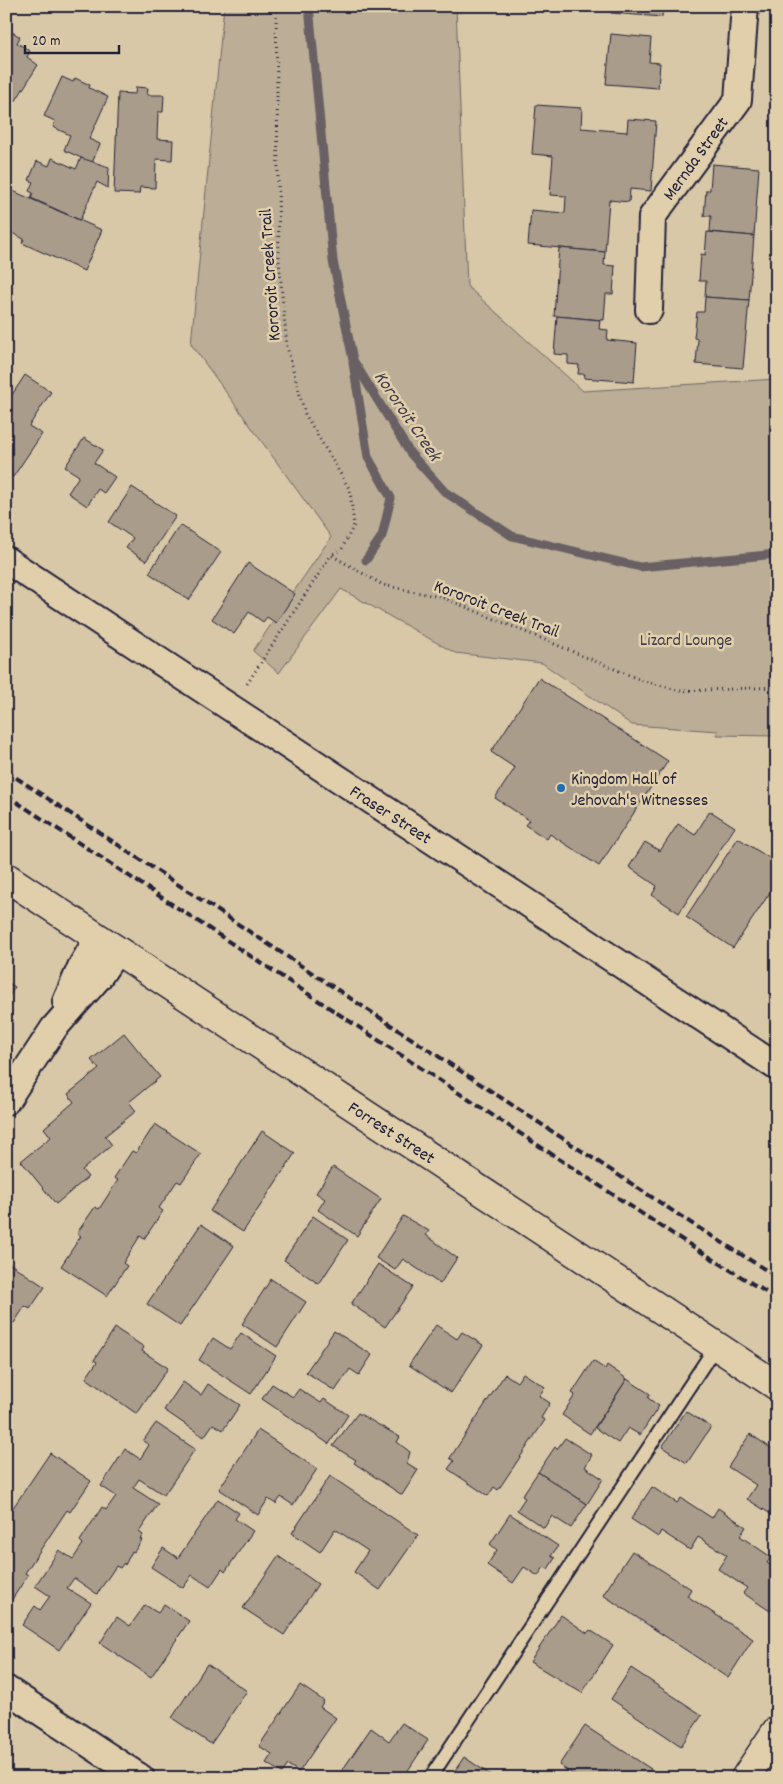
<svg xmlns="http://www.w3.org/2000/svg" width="783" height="1784" font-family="Dekko,sans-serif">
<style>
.green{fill:#bbad96;stroke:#6e6868}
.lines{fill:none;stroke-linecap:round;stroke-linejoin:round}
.stream{stroke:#686064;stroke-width:9}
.building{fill:#a99c8b;stroke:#22223b}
.service-casing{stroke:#22223b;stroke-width:16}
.minor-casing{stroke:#22223b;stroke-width:30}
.tertiary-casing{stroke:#22223b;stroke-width:31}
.path{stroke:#22223b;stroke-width:3;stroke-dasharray:1 4;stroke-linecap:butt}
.service{stroke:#e1cfac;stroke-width:12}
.minor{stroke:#e1cfac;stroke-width:26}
.tertiary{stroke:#e1cfac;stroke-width:28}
.rail{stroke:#22223b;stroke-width:4;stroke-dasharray:8 4;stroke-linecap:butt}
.poi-dot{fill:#1f6fb2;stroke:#e1cfac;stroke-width:2}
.labels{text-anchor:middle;stroke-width:5;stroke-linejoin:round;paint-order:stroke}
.street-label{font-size:18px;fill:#22223b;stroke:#e1cfac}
.park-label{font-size:18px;fill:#413e4d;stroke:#e1cfac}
.poi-label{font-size:18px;fill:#22223b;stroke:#e1cfac;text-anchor:start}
.water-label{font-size:19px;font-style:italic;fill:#3f3c4c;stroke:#e1cfac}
</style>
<rect width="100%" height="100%" fill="#d9c8a7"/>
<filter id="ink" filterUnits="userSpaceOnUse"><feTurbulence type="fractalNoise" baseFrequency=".02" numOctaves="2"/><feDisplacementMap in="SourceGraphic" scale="10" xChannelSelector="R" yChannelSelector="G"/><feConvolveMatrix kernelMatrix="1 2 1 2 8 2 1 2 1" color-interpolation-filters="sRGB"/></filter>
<g filter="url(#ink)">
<path class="green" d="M224,6H456L467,286L583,391L777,379V736L717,735L718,731L632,725L542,663L455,653L341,589L279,673L253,651L331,537L191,344Z"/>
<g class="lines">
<g class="stream">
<path d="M309,6L333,261L353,360L410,453L445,492L512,536L640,567L777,554"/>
<path d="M353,363L368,457L391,498L382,536L366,560"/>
</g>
</g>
<g class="building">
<path d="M611,6H663L662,17L611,13Z"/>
<path d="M6,28L20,37L17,43L30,51L27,57L38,65L15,102L6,96Z"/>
<path d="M611,34L651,38L649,62L660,63L658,88L606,84Z"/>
<path d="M62,77L73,82L75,78L90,85L89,88L108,97L89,139L100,144L92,163L64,150L70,135L53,127L55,121L44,116Z"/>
<path d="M136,87L148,88L147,95H164L163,112H158L157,139L173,140L172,160L156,159L155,188L140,187L139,194L114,193L118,93L135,94Z"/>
<path d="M536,105L582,108L581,128L627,132L628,119L656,121L651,191L630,189L629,202L609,200L605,252L528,245L531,210L565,213L566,196L550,195L553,156L532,154Z"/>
<path d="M52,158L76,169L81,158L109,167L108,188L97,182L80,220L31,198L33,193L29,191L33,182L29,180L37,161L49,166Z"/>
<path d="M712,164L759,168L754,236L710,232L711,216H704L706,190H710Z"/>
<path d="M6,188L102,230L84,271L22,243L24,239L6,230Z"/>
<path d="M707,232L754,236L749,300L705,297L706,281H699L701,254L705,255Z"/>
<path d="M559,248L605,252L604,265L615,266L613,294H606L604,320L554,316Z"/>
<path d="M705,297L749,300L743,368L696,364L698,339L694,338L697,312H704Z"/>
<path d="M557,316L600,320L599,329L608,330L607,340L637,343L634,382L584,378L585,374H578L579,365L568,364V355L554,354Z"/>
<path d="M25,375L51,392L29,426L42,434L13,477L6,473V404Z"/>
<path d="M84,438L103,450L94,463L115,477L104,493L98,489L87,506L68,493L79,476L65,467Z"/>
<path d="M132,487L176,516L146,561L126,548L133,538L109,522Z"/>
<path d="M180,525L221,552L189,600L149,573Z"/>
<path d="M248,563L295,594L276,623L267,617L263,622L249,612L234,634L212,619Z"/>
<path d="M539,678L668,761L599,866L550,834L547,839L525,825L529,820L495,798L515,768L491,752Z"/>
<path d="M710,811L735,827L679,913L652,895L657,886L629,867L645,842L660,851L678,824L695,835Z"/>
<path d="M738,838L777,863V882L733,948L686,917Z"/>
<path d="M6,981L15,987L6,1001Z"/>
<path d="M124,1033L160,1077L129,1102L136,1111L105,1136L112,1145L82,1170L88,1177L56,1204L21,1161L51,1137L44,1128L74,1102L68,1094L99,1069L91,1060Z"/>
<path d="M155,1124L201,1154L181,1183L177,1181L159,1208L163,1211L144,1239L140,1236L123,1263L127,1266L107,1296L61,1266L81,1236L77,1233L95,1207L99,1209L118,1180L114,1178L132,1151L136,1153Z"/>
<path d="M262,1131L295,1153L243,1232L210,1211Z"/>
<path d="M333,1167L381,1199L357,1236L318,1210L325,1199L316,1193Z"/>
<path d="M313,1216L348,1240L319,1284L284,1260Z"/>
<path d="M403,1216L429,1231L426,1235L457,1258L440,1284L403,1259L395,1270L376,1258Z"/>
<path d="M201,1224L234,1246L180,1326L147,1304Z"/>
<path d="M6,1261L45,1287L30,1309L25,1306L14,1323L6,1318Z"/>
<path d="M378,1264L413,1287L385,1327L351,1304Z"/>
<path d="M271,1279L306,1302L277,1347L242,1324Z"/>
<path d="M436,1325L457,1339L462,1332L483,1345L451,1393L409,1365Z"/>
<path d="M115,1328L144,1347L142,1351L168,1368L137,1414L86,1378L97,1362L94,1360Z"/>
<path d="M334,1331L372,1355L359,1375L350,1369L335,1391L306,1372Z"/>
<path d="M241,1333L276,1356L251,1394L199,1360L213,1338L230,1349Z"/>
<path d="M593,1361L605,1369L607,1365L627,1379L590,1434L562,1415L575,1395L572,1393Z"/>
<path d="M523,1373L545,1387L539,1396L550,1403L541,1418L545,1420L498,1490L494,1487L488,1496L448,1469L454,1461L450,1458L505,1374L517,1382Z"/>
<path d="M627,1379L650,1394L648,1398L659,1406L640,1435L628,1428L618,1443L595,1428Z"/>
<path d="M183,1382L201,1395L208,1384L240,1405L223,1430L213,1424L204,1437L164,1410Z"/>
<path d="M272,1384L293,1397L299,1389L321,1403L324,1399L348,1415L329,1444L262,1399Z"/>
<path d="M686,1411L711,1427L687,1463L662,1447Z"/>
<path d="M358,1413L400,1437L397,1442L410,1452L407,1463L418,1470L402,1495L354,1463L356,1460L333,1446Z"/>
<path d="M156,1423L195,1449L164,1495L139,1479L133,1488L158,1504L139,1532L143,1535L140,1539L142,1540L134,1552L132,1551L125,1565L124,1563L120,1568L116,1566L97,1594L74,1578L67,1588L91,1603L59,1650L22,1625L35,1606L40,1610L50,1596L35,1586L59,1550L73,1559L83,1544L80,1541L102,1507L106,1510L116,1496L101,1486L125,1449L140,1459L149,1445L143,1441Z"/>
<path d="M258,1430L317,1469L293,1505L281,1497L276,1504L268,1499L258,1515L219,1489Z"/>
<path d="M750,1434L777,1452V1518L747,1499L756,1485L728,1467Z"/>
<path d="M565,1438L592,1455L585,1467L603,1479L587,1504L538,1472L555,1447L557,1449Z"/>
<path d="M50,1453L91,1481L70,1512L67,1510L25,1573L28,1575L7,1607L6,1518Z"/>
<path d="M538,1472L587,1504L571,1528L552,1516L544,1528L517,1510L525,1498L522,1496Z"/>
<path d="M330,1476L418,1535L380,1590L354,1572L368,1551L335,1529L320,1552L292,1533Z"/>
<path d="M652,1487L677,1503L681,1498L712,1518L718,1508L746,1527L740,1536L771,1557L767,1563L777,1569V1601L770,1611L743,1593L747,1588L718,1569L727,1555L698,1537L690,1550L661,1531L658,1537L631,1519Z"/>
<path d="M218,1499L239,1513L235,1519L253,1531L225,1572L222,1569L210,1587L192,1575L183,1588L151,1567L163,1548L178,1558Z"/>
<path d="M510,1514L558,1546L551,1556L555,1558L548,1569L544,1567L538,1576L524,1567L513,1583L487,1565L497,1550L490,1544Z"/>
<path d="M632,1551L691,1589L687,1596L753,1639L728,1678L603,1595Z"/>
<path d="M278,1556L318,1584L284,1635L243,1608Z"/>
<path d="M164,1604L189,1621L151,1677L100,1643L117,1617L130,1626L145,1605L158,1613Z"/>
<path d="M561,1615L587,1633L590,1630L613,1645L582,1693L530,1662Z"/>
<path d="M207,1664L247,1691L211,1744L172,1718Z"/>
<path d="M631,1668L702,1715L681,1746L611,1699Z"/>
<path d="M300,1685L324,1701L320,1707L336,1718L299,1772L288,1765L282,1773L266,1763L272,1754L259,1746Z"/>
<path d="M402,1723L428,1740L403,1778H337L371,1728L389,1741Z"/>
<path d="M585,1726L651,1769L645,1778H578L559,1765Z"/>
<path d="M464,1757L495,1778H450Z"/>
</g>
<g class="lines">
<g class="service-casing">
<path id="service" d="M430,1778L716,1346"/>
</g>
<g class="minor-casing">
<g id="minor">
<path d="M649,310L652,217L738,100L745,6"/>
<path d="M6,560L777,1067"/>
<path d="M66,1002L81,967L98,938"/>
<path d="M6,1101L54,1028L98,978L117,950"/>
<path d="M6,1689L141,1778"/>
</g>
</g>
<g class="tertiary-casing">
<g id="tertiary">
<path d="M6,877L777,1386"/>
<path d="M745,1778L777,1730"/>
</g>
</g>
<g class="path">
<path d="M276,6L279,261L287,347L305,414L350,490L354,525L342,549L331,555L383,585L444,598L641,680L681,691L777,687"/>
<path d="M247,684L331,555"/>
</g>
<use href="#service" class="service"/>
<use href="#minor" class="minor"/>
<use href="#tertiary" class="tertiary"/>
<g class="rail">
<path d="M6,771L691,1223L777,1277"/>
<path d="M6,795L676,1236L777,1299"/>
</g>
</g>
</g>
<circle class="poi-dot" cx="561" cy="788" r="5"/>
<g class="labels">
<g class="street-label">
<text transform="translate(695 158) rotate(-54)" y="6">Mernda Street</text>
<text transform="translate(269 275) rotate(-94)" y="6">Kororoit Creek Trail</text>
<text transform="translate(497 608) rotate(21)" y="6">Kororoit Creek Trail</text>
<text transform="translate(391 814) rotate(33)" y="6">Fraser Street</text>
<text transform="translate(392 1132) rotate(33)" y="6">Forrest Street</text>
</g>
<g class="park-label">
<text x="686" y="645">Lizard Lounge</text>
</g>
<g class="poi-label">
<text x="571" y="784">Kingdom Hall of<tspan x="571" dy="21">Jehovah's Witnesses</tspan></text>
</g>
<g class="water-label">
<text transform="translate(409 415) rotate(56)" y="7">Kororoit Creek</text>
</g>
</g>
<rect width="783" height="1784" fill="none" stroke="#e1cfac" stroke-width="25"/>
<rect x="12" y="12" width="758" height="1759" fill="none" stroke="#22223b" stroke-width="2" filter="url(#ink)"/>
<path d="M25 45v8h94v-8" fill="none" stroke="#22223b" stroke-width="2.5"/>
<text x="32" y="45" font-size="15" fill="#22223b" stroke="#e1cfac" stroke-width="4" paint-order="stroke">20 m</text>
</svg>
